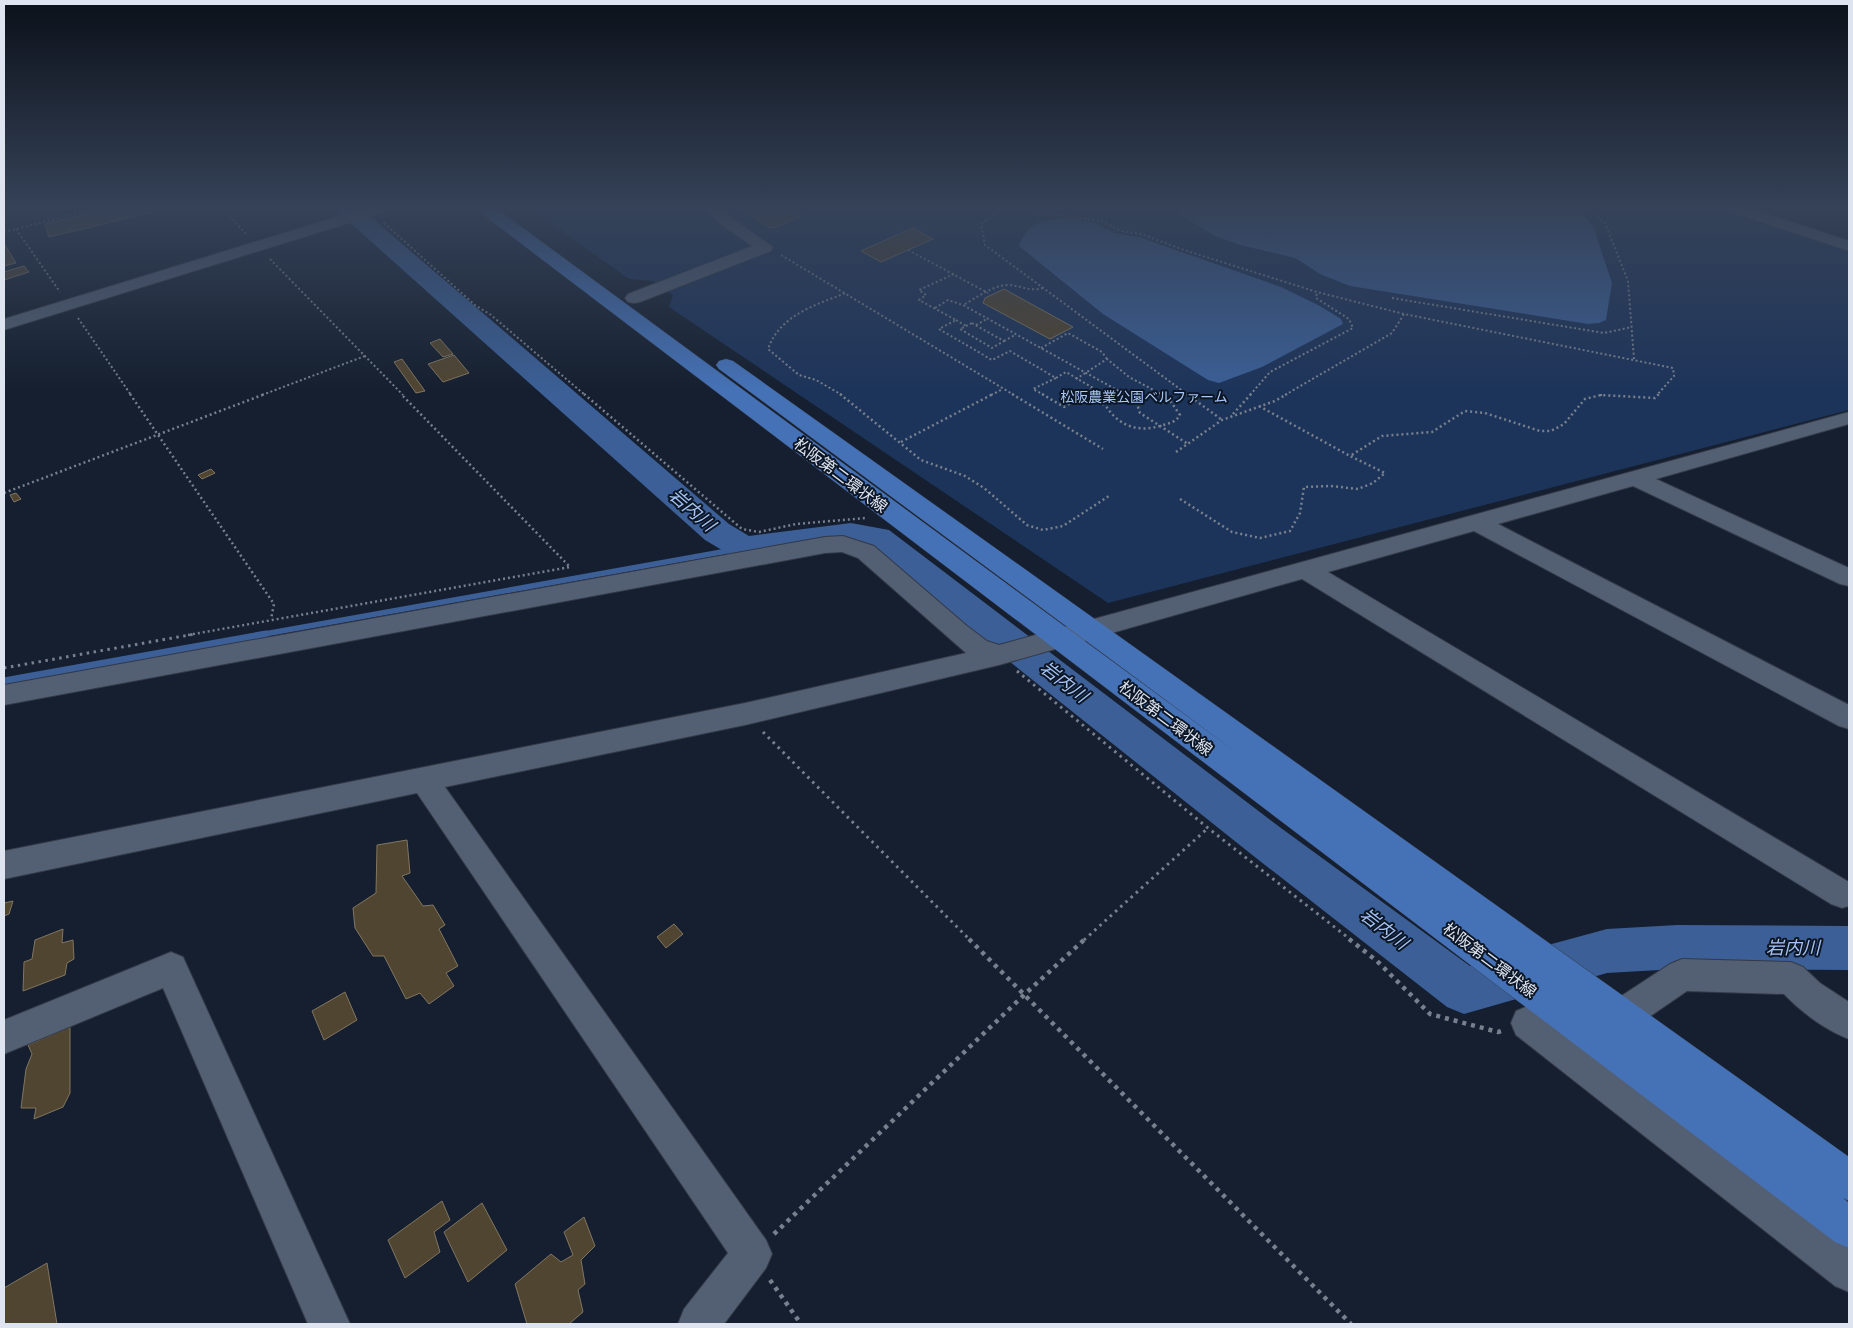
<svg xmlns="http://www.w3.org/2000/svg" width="1853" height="1328" font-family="'Fira Sans Condensed','Noto Sans JP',sans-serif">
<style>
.green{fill:#1d345a}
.water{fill:#3b5f96}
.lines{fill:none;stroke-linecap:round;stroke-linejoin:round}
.stream-far1{stroke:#3b5f96;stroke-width:5.5}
.stream{stroke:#3b5f96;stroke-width:7}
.river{fill:#3b5f96;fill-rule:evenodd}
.building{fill:#504531;stroke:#827661}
.minor-casing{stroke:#333947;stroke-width:2}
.major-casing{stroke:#333947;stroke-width:1}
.path-far3{stroke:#78808e;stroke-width:2;stroke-dasharray:2 2.5;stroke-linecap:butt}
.path-far2{stroke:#78808e;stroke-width:2.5;stroke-dasharray:2 3;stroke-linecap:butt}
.path-far1{stroke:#78808e;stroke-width:3;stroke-dasharray:2.5 4.5;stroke-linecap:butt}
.path{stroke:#78808e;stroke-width:4.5;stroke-dasharray:4 5;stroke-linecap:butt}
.minor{fill:#535f72;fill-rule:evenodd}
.major{fill:#4572b7;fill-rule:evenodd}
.labels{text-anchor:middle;stroke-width:4;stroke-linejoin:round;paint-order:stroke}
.far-park-label{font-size:14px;fill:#a8c8f9;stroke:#0c1625}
.street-label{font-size:16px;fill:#dee5f1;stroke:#0c1625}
.water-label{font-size:18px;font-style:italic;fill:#a5c4f5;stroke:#0c1625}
</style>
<rect width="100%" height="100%" fill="#151f2f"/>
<path class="green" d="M527,206H1715L1849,251V410L1108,603L669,307L673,295L653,281L629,279Z"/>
<g class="water">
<path d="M1166,206H1573L1593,226L1612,283L1606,320L1599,323L1588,324L1350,286L1320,274L1297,259L1287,256L1240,245L1213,235Z"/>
<path d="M1069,218L1095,223L1114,233L1139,237L1281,287L1320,306L1341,319L1343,324L1262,367L1219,383L1208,380L1103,314L1019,246C1029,220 1044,220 1069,218Z"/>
</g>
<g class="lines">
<path class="stream-far1" d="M259,635L744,548"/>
<path class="stream" d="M4,681L266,634"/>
<path class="river" d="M334,206H358L729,524L749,536L851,523L889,530L1281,828L1470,966L1607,929L1677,925L1849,926V970L1677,969L1607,973L1464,1014L1447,1007L1251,854L867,548L851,545L744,559L732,556L705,540L337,211Z"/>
</g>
<g class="building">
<path d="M121,206H178L49,237L45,224Z"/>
<path d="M747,206H784L801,216L774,228L769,227L739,209Z"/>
<path d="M913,228L933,239L881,262L861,251Z"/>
<path d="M4,243L16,263L4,266Z"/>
<path d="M24,266L29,272L4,280V272Z"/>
<path d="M1004,289L1073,327L1050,339L983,303L985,298Z"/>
<path d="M440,339L453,354L443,357L430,343Z"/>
<path d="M454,355L469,373L443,382L428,364Z"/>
<path d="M402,359L425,391L416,393L394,362Z"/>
<path d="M211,469L215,473L202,479L198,475Z"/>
<path d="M16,493L21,499L14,502L10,495Z"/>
<path d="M407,840L410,873L402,876L423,906L433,905L445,925L439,929L458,966L446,973L454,986L429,1004L420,993L406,999L384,956H373L355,928L353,908L376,893L377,845Z"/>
<path d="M13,901L9,914L4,916V903Z"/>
<path d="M674,924L683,934L666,948L657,937Z"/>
<path d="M63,929L62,943L73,940L74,959L67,963L65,975L23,991L24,962L32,959L35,940Z"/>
<path d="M345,992L357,1020L324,1040L312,1011Z"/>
<path d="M70,1027V1093L63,1107L34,1119L36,1108H21L26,1069L32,1054L28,1045Z"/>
<path d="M442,1201L450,1220L434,1232L440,1252L405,1278L388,1240Z"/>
<path d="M482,1203L507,1250L468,1282L444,1232Z"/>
<path d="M584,1217L595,1246L581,1260L585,1284L578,1290L583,1312L569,1324H527L515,1284L551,1254L561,1262L573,1255L564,1232Z"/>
<path d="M47,1263L57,1324H4V1288Z"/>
</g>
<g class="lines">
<g class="minor-casing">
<g id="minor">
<path d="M372,206H396L394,209L4,330V319Z"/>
<path d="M702,206H719L732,218L773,247L771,251L640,302L634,303L628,302L625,298L628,294L752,246L720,224Z"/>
<path d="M1720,206H1743L1849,241V251L1722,209Z"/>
<path d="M1849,412V424L1656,479L1849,568V586L1840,584L1633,486L1498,524L1849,705V729L1839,726L1474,531L1328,572L1849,882V906L1842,908L1831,904L1302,579L999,665L745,725L445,787L766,1240L772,1254L766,1268L724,1324H678L684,1309L728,1253L417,793L4,879V851L745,703L966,653L858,558L842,552L825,553L4,705V685L825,537L843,536L874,546L967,626L987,641L999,645Z"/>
<path d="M171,952L183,957L350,1324H308L163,988L4,1054V1020Z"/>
<path d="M1682,959L1791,962L1803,967L1820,983L1849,1002V1039C1825,1030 1801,1012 1784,994L1687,991L1633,1028L1621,1033L1609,1028L1604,1016L1609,1004L1670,964Z"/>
<path d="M1528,1006L1540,1011L1849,1247V1292L1835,1286L1516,1035L1511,1023L1516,1011Z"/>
</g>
</g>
<g class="major-casing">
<path id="major" d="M475,206H493L1244,758L719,369L716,365L719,361L726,359L733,361L1849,1157V1201L1843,1198L1849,1203V1248L1835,1242L477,210Z"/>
</g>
<g class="path-far3">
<path d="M220,206L247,235"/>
<path d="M990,206L1102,221L1121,231L1141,234L1184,250L1317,292L1404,314L1673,368L1674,376L1657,395"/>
<path d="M1004,206L981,224L985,245L1188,395"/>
<path d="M1583,206L1605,223L1628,281L1634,359"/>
<path d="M384,223L475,305L491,315L585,395"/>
<path d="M16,229L60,292"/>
<path d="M4,232L106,206"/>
<path d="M908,250L988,293"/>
<path d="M781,255L1014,395"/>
<path d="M270,259L403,395"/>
<path d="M954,274L919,290L926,295L919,300L956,320L939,329L992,360L1010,351L1056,378L1033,389L1044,395"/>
<path d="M1043,288C1028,292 1021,285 1007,285C992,286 976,298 963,305L1126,395"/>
<path d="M1392,298L1604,333L1632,327"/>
<path d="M935,308L948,300L963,305"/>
<path d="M78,318L131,395"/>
<path d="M956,320L966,326"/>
<path d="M972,323L975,325L1004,341L992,348L960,329Z"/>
<path d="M976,325L987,319"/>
<path d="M1004,341L1015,335"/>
<path d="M1041,348L1068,333L1102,352L1107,359"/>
<path d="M1056,378L1066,372L1093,388L1085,394"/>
<path d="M1076,379L1107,359L1129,377L1163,395"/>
<path d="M262,395L365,356"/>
<path d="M842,395L816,380L799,375L768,349C780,315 815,305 846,293"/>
<path d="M991,395L1003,389"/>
<path d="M1083,395H1087"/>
<path d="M1250,395L1270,372L1353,328L1349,319L1316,298L1317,292"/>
<path d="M1285,395L1392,333L1404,314"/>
<path d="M1600,395H1605"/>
</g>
<g class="path-far2">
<path d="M130,394L274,604L271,619"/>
<path d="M584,394L742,529L759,532L796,524L866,518"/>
<path d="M840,394L921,460L965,476L984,488L1027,525L1043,530L1063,526L1109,496"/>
<path d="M1012,394L1103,449"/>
<path d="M1042,394L1064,407L1085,394C1092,398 1104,403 1108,409C1121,427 1139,432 1160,426C1169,423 1175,423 1180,415L1171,402L1161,394"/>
<path d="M1123,394L1137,404L1140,413L1188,444"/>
<path d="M1187,394L1222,420"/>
<path d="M1259,406L1350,456"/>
<path d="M1233,414L1251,394"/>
<path d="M901,442L993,394"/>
<path d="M1176,452L1222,420L1275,401L1287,394"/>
<path d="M4,493L265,394"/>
<path d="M1180,499L1232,532L1260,538L1290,531L1300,513L1304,487L1331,486L1358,489L1373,483L1385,473L1350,456L1382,436L1432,432L1465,411L1485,413L1540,431H1551L1564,424L1585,399L1601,395L1655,398L1659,394"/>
<path d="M188,635L570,567L401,394"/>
</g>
<g class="path-far1">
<path d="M4,668L195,634"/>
<path d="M1017,671L1208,828L1351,940"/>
<path d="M763,732L970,940"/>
<path d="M1084,940L1208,828"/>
</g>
<g class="path">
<path d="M969,939L1351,1324"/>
<path d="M1349,939L1377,961L1430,1014L1498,1032L1504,1030"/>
<path d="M774,1234L1025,994L1085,939"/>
<path d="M770,1280L801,1324"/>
</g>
<use href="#minor" class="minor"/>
<use href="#major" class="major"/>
</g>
<linearGradient id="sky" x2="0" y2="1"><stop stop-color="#0c111a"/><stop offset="0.53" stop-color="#354258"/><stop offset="1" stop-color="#354258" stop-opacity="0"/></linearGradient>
<rect width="1853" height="392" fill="url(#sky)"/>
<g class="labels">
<g class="far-park-label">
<text x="1144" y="402">松阪農業公園ベルファーム</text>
</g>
<g class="street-label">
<text transform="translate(841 475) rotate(37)" y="6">松阪第二環状線</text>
<text transform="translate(1166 718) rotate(37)" y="6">松阪第二環状線</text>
<text transform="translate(1490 960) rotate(37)" y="6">松阪第二環状線</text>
</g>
<g class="water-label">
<text transform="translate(692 510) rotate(41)" y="6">岩内川</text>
<text transform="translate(1064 682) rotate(38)" y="6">岩内川</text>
<text transform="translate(1384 929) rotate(38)" y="6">岩内川</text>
<text x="1793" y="954">岩内川</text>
</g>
</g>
<rect width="1853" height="1328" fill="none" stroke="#dee5f1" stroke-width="10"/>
</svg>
